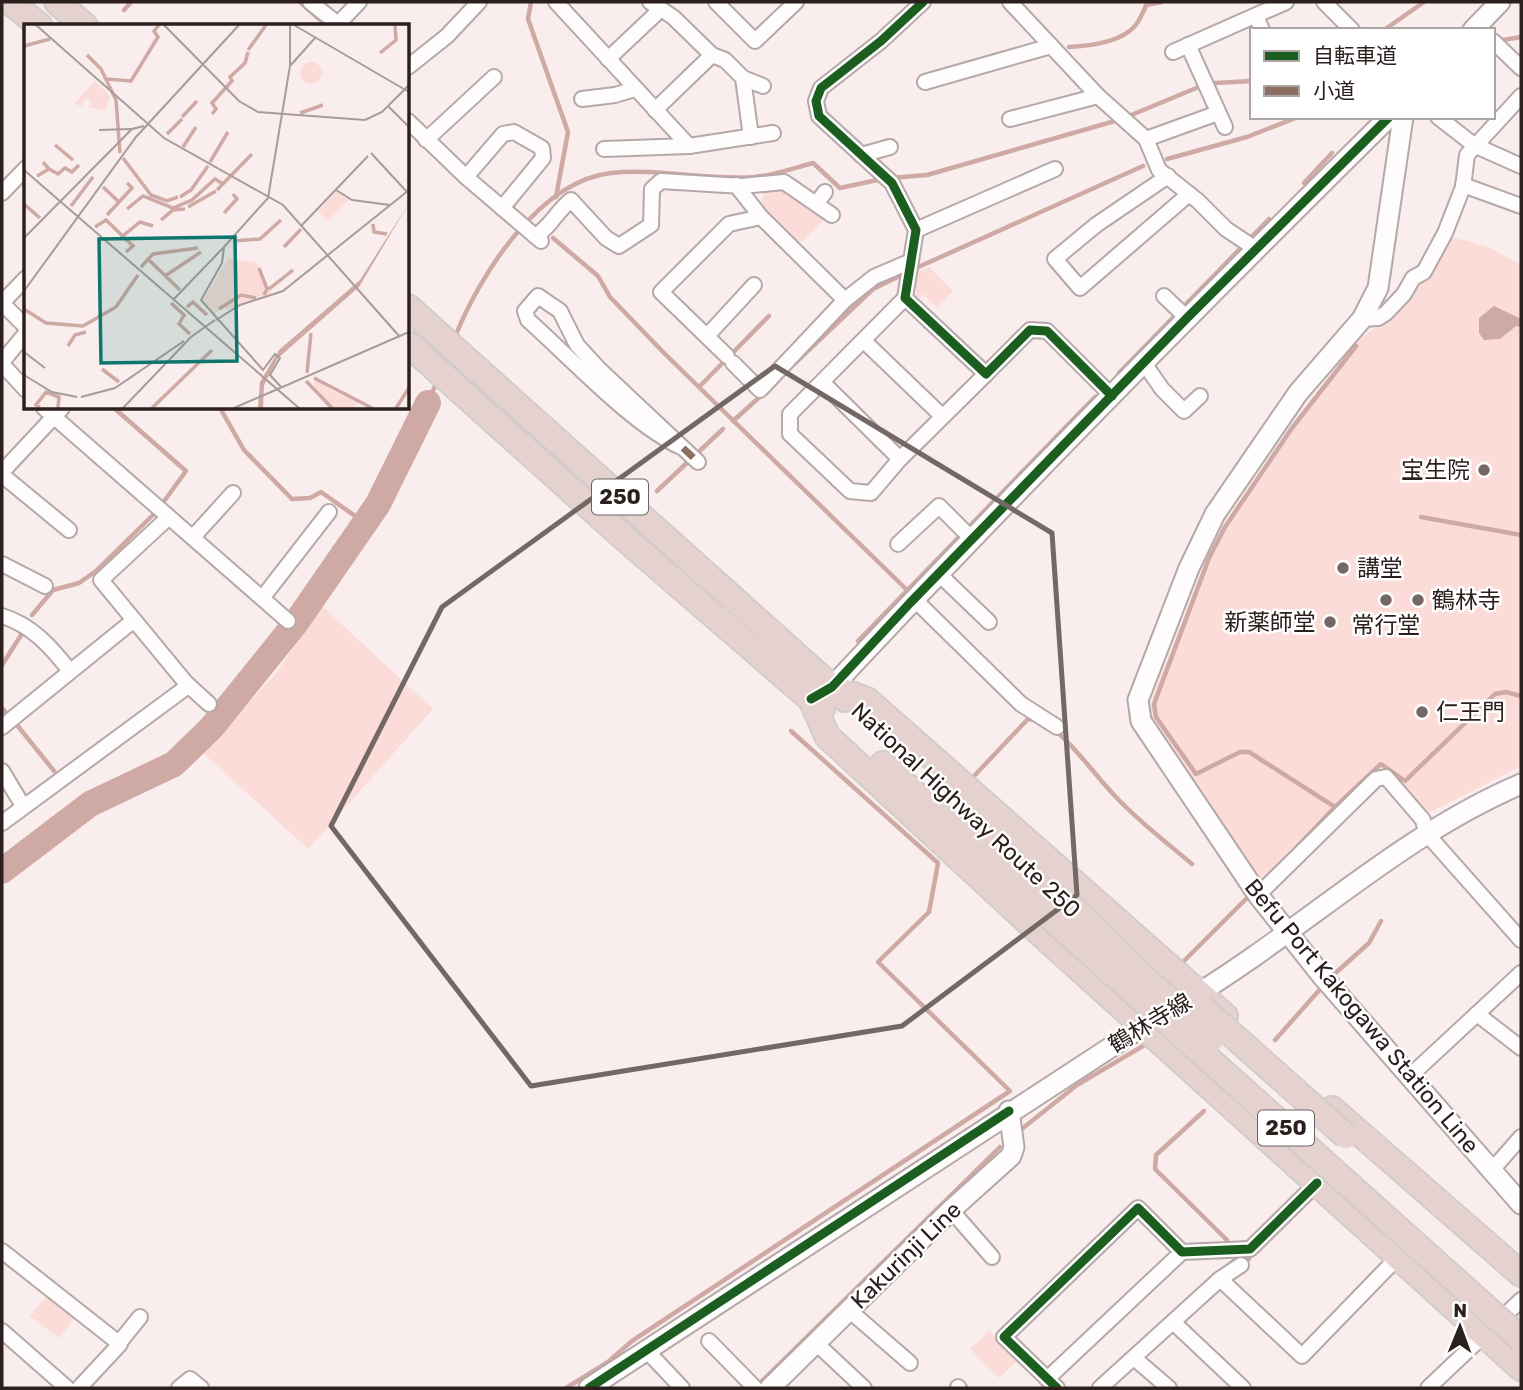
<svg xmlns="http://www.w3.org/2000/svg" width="1523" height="1390" font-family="Rubik,'Noto Sans JP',sans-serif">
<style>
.green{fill:#fbdcd8}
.water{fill:#cfa9a4}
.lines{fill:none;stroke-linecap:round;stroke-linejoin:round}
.stream{stroke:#cfa9a4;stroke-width:4.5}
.river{stroke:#cfa9a4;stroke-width:26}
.street-casing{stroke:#b4a9a8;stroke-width:18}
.secondary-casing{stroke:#b4a9a8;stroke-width:23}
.highway-casing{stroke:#d2cccc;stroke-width:28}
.street{stroke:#fefcfc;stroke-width:14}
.secondary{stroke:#fefcfc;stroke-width:19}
.highway{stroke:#e5d2cf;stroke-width:24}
.highway-bridge-casing{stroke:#d2cccc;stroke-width:28;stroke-linecap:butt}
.highway-bridge{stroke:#e5d2cf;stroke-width:24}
.quiet{stroke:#8d6e63;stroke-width:7;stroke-dasharray:14 7;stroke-linecap:butt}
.cycleway-casing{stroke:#fff;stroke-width:13}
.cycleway{stroke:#1b5e20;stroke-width:9}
.marked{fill:none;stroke:#746866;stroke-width:5;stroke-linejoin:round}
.poi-dot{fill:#746866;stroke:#fff;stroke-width:2.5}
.labels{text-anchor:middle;stroke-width:5;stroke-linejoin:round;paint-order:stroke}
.shield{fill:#fff;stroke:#6b6362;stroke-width:2}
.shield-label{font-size:21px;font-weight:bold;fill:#2c201e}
.poi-label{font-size:23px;fill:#2c201e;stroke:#fff;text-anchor:start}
.street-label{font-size:23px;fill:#2c201e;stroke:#fff}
.inset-river{fill:none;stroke:#cfa9a4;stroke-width:3.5}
.inset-road{fill:none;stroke:#a79c9a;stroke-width:2}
.view{fill:#0f766e;fill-opacity:0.15;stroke:#0f766e;stroke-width:3.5}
.inset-edge{fill:none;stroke:#2c201e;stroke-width:3.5}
</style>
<rect width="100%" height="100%" fill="#f9eeed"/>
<g class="green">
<path d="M781,187L825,219L803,241H796L760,205L766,189Z"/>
<path d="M1455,238L1489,247L1521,265V766L1427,814L1406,787L1381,765L1260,881L1188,776L1149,712L1154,693L1211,548L1234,509L1353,344L1400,310L1429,273L1448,240Z"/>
<path d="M929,267L953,291L937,308L923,294L919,298L916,296L917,272Z"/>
<path d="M322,606L433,709L308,849L202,752L274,676Z"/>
<path d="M50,1292L78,1314L59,1338L30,1316Z"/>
<path d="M989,1331L1018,1360L999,1378L970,1349Z"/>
</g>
<path class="water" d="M1494,306L1521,319V327L1516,326L1500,339L1484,340L1479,333V318Z"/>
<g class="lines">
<g class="stream">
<path d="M300,2L327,26"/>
<path d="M531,2L528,19L568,132L556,197"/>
<path d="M1146,5L1162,2"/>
<path d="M124,10L131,2"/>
<path d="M1384,30L1424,2"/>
<path d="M1503,40L1521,37"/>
<path d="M1069,47C1088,46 1120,42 1134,27C1140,21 1144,9 1148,2"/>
<path d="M1215,83L1252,81"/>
<path d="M1129,116L1201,86"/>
<path d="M1167,159L1247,137L1298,117"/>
<path d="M891,178L927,175L1115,121"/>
<path d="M1304,183L1332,153"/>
<path d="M553,238L598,276L610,297L664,353L907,590"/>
<path d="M914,269L1143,166"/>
<path d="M455,337C479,276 539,181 611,173C659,168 708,181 755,177C774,175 794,168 813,163L840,188L882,179"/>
<path d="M794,364L873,289L906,273"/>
<path d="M1119,373L1269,219"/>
<path d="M701,385L769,316"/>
<path d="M428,403L437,381"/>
<path d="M114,408L186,471L162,504"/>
<path d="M220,408L244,450L292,499L310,498L321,492L365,523"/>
<path d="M733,421L763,394"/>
<path d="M657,491L723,429"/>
<path d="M1421,517L1521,535"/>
<path d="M32,615L53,590L79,583L96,571L156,512"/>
<path d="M858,641L1095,397"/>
<path d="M2,665L23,632"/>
<path d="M2,708L7,714"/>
<path d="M17,725L54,771"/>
<path d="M1056,731C1079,751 1094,774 1115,796C1138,821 1166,842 1192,864"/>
<path d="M975,775L1028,719L1036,720"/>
<path d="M1335,807L1381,764L1405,781L1495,694L1506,692L1521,696"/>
<path d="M1297,847L1335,807L1249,752H1240L1196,774L1156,717L1154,704L1209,558L1225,527L1292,428L1356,346"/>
<path d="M1183,962L1251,894"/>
<path d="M1331,977L1369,943L1381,921"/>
<path d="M1275,1040L1323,986"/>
<path d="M1204,1111L1156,1155L1155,1169L1227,1240"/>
<path d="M1018,1132L1077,1085L1143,1046"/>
<path d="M1223,1269L1239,1257L1249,1259"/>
<path d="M756,1387L1000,1147"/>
<path d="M566,1388L608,1362L632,1341L1010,1091L878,962L929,912L938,863L791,731"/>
</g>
<path class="river" d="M2,871L90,804L174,764L212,727L295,624L378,504L428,403"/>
<g class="street-casing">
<g id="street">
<path d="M310,2L338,24L359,2"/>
<path d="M556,2L689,146"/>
<path d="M650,2L673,17L712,55L725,60L743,78L751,137"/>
<path d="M716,2L755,41L796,2"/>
<path d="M923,2L881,41L821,88L816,101L819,116L892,183L916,230L905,298L986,374L1030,330L1047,331L1112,396"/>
<path d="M1010,2L1098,96L1146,139L1159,170L1198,201L1226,229L1256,249"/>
<path d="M1324,2L1352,30"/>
<path d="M1256,16L1262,30"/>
<path d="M1493,41L1521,68"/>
<path d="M1188,45L1225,127"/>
<path d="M1173,52L1286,2"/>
<path d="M608,59L661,9"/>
<path d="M408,67L447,36L479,2"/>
<path d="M743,78L763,86"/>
<path d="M925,82L1051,46"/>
<path d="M582,99L615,95L635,89"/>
<path d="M655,110L712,55"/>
<path d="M1438,117L1474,145L1521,166"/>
<path d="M1010,119L1098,96"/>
<path d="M408,121L466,177L541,241"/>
<path d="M1146,139L1218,113"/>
<path d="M426,140L494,77"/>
<path d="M604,149L689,146L773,133"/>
<path d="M861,155L890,147"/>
<path d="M1168,176L1096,225L1055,259L1080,288L1189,194"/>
<path d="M466,177L503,134L514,132L542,148L543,158L502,208"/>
<path d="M736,185L761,217"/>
<path d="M1463,185L1521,206"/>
<path d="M2,193L26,168"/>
<path d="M816,204L825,192"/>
<path d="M916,230L1055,169"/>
<path d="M535,236C551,227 555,213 571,200L606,238L619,246L651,225L652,189L661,181L742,186L784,182L832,215"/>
<path d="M1164,296L1187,318"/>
<path d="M905,298L790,414V434L850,491L871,493L900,459L986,374"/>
<path d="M2,303L26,278"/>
<path d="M2,303L26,327"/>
<path d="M1362,319L1378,318L1386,313L1404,294L1413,278L1424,272L1445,233L1463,187L1467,155L1521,96"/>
<path d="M707,336L754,285"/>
<path d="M864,341L942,416"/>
<path d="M727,356L661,292L729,224L761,217L845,300"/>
<path d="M2,362L26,333"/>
<path d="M733,363L760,390L845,300L874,277L909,262"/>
<path d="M1144,363L1162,389L1184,411L1200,396"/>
<path d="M2,364L26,390"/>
<path d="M823,383L900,459"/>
<path d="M44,408L288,621"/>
<path d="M683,448C633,426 571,358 528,320L525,311L538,296L560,311L577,345L598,368L698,462"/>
<path d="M2,472L62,408"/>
<path d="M2,475L69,530"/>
<path d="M193,537L233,493"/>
<path d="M898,544L939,506L973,540"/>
<path d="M2,564L45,586"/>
<path d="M939,574L989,622"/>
<path d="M263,597L329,512"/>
<path d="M914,599L1021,704L1057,727"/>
<path d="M2,616C32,625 51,647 70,671"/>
<path d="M186,683L209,704"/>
<path d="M2,727L134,620"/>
<path d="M2,771L23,806"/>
<path d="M2,823L184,689L186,683L101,580L169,517"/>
<path d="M1258,895L1376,779L1386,777L1423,820L1426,833L1521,940"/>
<path d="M1477,1014L1521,1048"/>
<path d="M1410,1076L1521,973"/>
<path d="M1492,1170L1521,1137"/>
<path d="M951,1210L992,1257"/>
<path d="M2,1251L120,1344L79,1388"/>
<path d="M1220,1279L1302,1356L1399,1256"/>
<path d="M850,1311L910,1363"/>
<path d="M1173,1322L1243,1388"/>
<path d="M2,1331L67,1388"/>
<path d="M709,1341L755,1388"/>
<path d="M119,1343L140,1317"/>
<path d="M816,1343L864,1388"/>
<path d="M646,1350L682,1388"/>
<path d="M1134,1358L1169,1388"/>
<path d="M1047,1379L1182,1252"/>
<path d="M958,1387L959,1388"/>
<path d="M179,1388L190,1379L201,1388"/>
<path d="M1057,1388L1004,1337L1138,1208L1182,1252L1250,1249L1317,1183"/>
<path d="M1100,1388L1220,1279L1241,1265"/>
<path d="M1428,1388L1521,1300"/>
</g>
</g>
<g class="secondary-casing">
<g id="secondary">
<path d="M1473,30L1500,2"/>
<path d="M1403,117L1378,288L1362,319L1298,393L1215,514L1189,568L1138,700L1141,721L1258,895L1323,977L1521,1204"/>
<path d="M821,693L832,687C1013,493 1200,304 1389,117"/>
<path d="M1189,999C1302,931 1399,836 1521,784"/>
<path d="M589,1388L1154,1019"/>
<path d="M770,1388L951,1210L1011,1156L1014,1147L1009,1111"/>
</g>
</g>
<g class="highway-casing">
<g id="highway">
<path d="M10,2L40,26"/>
<path d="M57,2L85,26"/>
<path d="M408,307L845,699"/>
<path d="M408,344L623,537L822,709"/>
<path d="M832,687L867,700L1225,1016"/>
<path d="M811,699L827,736L1042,935L1521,1368"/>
<path d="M883,764L1050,917"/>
<path d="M980,823L1065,900"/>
<path d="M1332,1109L1521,1274"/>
</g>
</g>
<use href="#street" class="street"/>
<use href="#secondary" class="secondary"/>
<use href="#highway" class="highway"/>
<g class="highway-bridge-casing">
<g id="highway-bridge">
<path d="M1065,900L1133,968L1212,1039"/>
<path d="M1050,917L1521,1339"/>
<path d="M1201,1007L1346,1136"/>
</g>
</g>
<use href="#highway-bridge" class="highway-bridge"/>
<path class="quiet" d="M683,448L698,462"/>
<g class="cycleway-casing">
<g id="cycleway">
<path d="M923,2L881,41L821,88L816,101L819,116L892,183L916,230L905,298L986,374L1030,330L1047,331L1112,396"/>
<path d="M811,699L832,687L910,603L1187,318L1389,117"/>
<path d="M589,1388L1009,1111"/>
<path d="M1057,1388L1004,1337L1138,1208L1182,1252L1250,1249L1317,1183"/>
</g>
</g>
<use href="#cycleway" class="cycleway"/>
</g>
<path class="marked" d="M775,366L1052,533L1077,895L902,1026L531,1086L331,826L442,607Z"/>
<g class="poi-dot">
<circle cx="1484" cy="470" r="7"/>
<circle cx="1343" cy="568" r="7"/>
<circle cx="1386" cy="600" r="7"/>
<circle cx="1418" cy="600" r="7"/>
<circle cx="1330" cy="622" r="7"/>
<circle cx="1422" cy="712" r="7"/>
</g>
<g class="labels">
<g class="shield">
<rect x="592" y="479.5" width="56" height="35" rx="5"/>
<rect x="1258" y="1110.5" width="56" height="35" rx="5"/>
</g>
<g class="shield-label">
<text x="620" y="504">250</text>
<text x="1286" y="1135">250</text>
</g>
<g class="poi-label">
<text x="1470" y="478" text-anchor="end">宝生院</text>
<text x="1357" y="576">講堂</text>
<text x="1432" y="608">鶴林寺</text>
<text x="1316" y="630" text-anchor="end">新薬師堂</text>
<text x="1386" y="633" text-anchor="middle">常行堂</text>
<text x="1436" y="720">仁王門</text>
</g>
<g class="street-label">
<text transform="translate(966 810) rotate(43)" y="8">National Highway Route 250</text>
<text transform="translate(1362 1016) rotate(50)" y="8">Befu Port Kakogawa Station Line</text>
<text transform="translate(1150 1023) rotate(-31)" y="8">鶴林寺線</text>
<text transform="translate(906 1255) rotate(-44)" y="8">Kakurinji Line</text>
</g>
</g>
<g transform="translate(24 24)">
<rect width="385" height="385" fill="#f9eeed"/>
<path d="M276 49a11 11 0 1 1 22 0a11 11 0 1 1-22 0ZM71,57L86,72L81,87L65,83L66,76L60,75L58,82L50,80ZM312,168L325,176L304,197L294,187ZM205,234L233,239L249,271L203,286L199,282L189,292L178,277ZM291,356L314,370L336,377L329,384H310L289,363Z" fill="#fbdcd8"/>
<path d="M385,179L335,263L254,334L240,361L239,384H234L236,358L255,326L336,256Z" fill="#cfa9a4"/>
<path class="inset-river" d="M0,22L26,15M224,26L242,1M356,29L372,16L371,1M63,31L77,45L92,76L96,129M82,55L107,57L134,13L130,7L135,1M276,89L299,81M188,90L192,85L188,79L208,57L206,53L221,39L224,28M158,93L173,77M143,110L158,95M31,121L49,136M159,123L172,103M99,134L127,171L143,177L154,173M186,138L204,108M25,145L34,150L41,144L48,148L55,141M13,152L25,145L19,138M79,163L95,178M193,166L228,130M156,173L167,166L184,142M0,180L16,194M47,182L69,153M164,183L192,167M103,185L119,172L149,184L168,176L191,155L199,160M200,189L213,175L209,170M83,191L108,164L103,159M137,196L149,186L161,185M349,200L350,208L363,210M71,203L82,196L109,222L102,228M100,211L116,198L129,202M209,217L236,215L257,196M260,223L277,205M125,236L156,266M117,243L129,230L174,224M235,244L243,265L240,271M141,252L177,228M245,265L269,246M147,279L160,291L155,300L166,310M163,283L169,278L183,291M0,285L22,299L59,302L92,283L114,251M195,285L217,271L232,274M44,322L51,311L62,308M78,345L95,358M283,349L287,309M290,354L348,384M282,357L308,384M16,383L12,381L22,368L35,373L34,384M128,384L188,326M372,384L385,364"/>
<path class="inset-road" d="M12,1L140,114L259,181L376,313M140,1L215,77L234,88L341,96L358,88L385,61M270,1L385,68M266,42L291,14M364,82L385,103M75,106L107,105M347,129L383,168M0,146L275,384M312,166L328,176L366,181M278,201L344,132M0,214L108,105L120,102M0,267L112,113L215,1M149,276L199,224M192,296L216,281L259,267L385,166M0,328L21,344M0,351L28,368L53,373M258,364L246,351L256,334L251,330L239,346L177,276L198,239L200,223L244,174L266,42V1M57,373L91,364L160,317M99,384L167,313L191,296M210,384L385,308"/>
<path class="view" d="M211,213L213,337L77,339L75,215Z"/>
<rect width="385" height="385" class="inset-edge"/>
</g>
<rect width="1523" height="1390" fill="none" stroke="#2c201e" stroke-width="7"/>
<rect x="1250" y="28" width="245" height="91" fill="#ffffff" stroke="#aba6a5" stroke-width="2"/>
<rect x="1264" y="51" width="35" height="10" fill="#1b5e20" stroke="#aba6a5" stroke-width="2"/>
<text x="1313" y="63" font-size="21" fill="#2c201e">自転車道</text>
<rect x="1264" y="86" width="35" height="10" fill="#8d6e63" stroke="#aba6a5" stroke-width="2"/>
<text x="1313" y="98" font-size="21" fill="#2c201e">小道</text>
<g transform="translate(1460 1327) rotate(1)" stroke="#ffffff" stroke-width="5" paint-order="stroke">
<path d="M0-5L12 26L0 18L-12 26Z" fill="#2c201e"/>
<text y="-10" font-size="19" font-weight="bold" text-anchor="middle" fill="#2c201e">N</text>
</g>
</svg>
